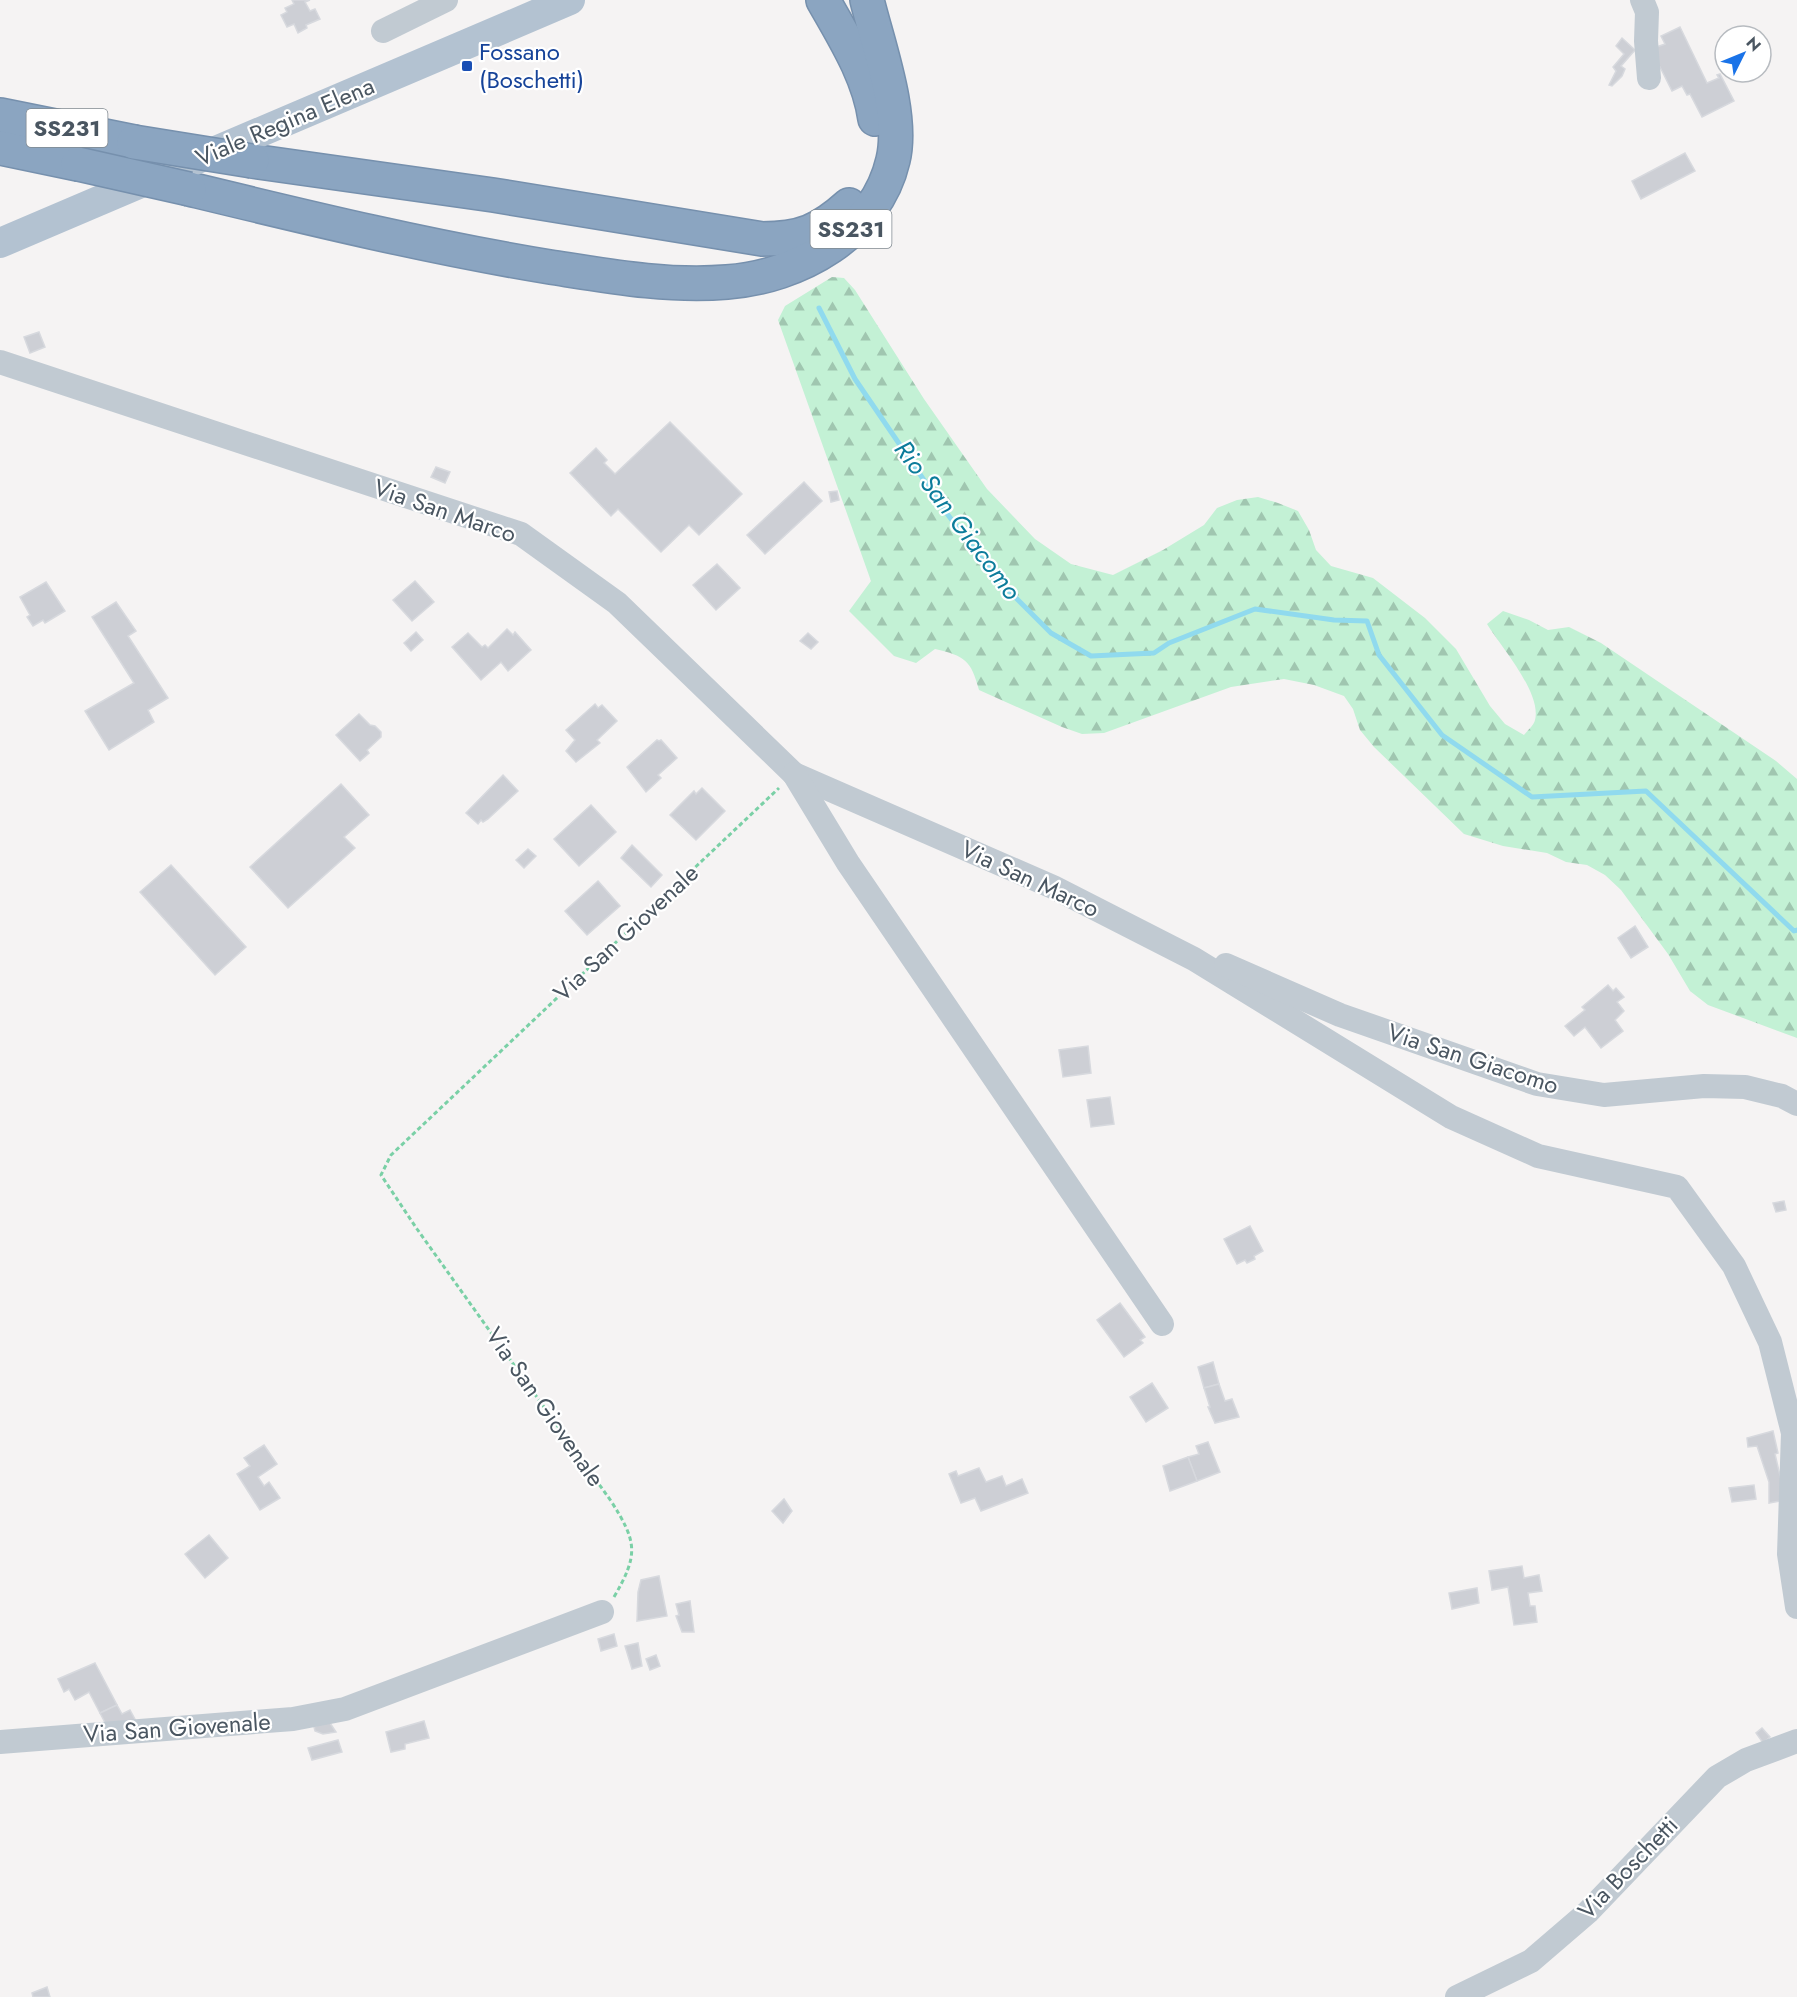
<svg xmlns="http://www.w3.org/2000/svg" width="1797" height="1997" font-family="Jost,sans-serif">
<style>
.forest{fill:url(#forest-firs)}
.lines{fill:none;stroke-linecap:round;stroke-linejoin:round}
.stream{stroke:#90daee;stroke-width:5}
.building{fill:#cdcfd5;stroke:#d7d9de;stroke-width:1.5}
.highway-casing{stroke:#7690ad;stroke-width:36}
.path{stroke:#7ad0a6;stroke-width:3;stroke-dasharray:4.5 3;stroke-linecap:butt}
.minor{stroke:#c1cad2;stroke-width:24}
.major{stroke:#b3c2d1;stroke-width:30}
.highway{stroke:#8ba5c1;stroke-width:33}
.highway-bridge-casing{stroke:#7690ad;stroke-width:36;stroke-linecap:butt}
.highway-bridge{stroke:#8ba5c1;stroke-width:33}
.transit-dot{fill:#1a4fb4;stroke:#fff;stroke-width:2}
.labels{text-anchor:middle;stroke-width:4.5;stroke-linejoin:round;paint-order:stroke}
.shield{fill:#fff;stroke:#808990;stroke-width:1.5}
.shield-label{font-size:22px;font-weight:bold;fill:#4a5661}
.transit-label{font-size:24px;fill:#164399;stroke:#fff;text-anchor:start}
.street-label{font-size:24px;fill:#4a5661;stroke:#fff}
.water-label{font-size:26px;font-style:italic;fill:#0c7c9b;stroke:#fff}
</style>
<defs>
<pattern id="forest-firs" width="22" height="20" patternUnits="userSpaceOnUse" patternTransform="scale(1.5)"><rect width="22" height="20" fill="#c3f1d5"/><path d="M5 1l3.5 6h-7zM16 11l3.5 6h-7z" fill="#a0c6b0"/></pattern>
</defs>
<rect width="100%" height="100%" fill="#f5f3f3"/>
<path class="forest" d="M832,277L844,278L855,290L924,399L987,489L1035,539L1071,564L1113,575L1163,550L1204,525L1217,508L1237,500L1258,497L1278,503L1298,511L1309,530L1316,550L1331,566L1373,578L1425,618L1456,649L1490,706L1505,724L1524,735C1527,731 1534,725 1535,720C1542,693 1501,647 1487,624L1503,611L1529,620L1548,630L1569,627L1601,643L1776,761L1797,779V1038L1708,1005L1690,991L1668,954L1621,890L1605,875L1587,865L1566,862L1547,853L1503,846L1464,834L1374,747L1360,730L1353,709L1344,696L1314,685L1284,679L1231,687L1104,733L1082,734L1062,727L979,690C971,660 965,656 935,649L916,663L894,656L849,611L871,581L778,320L785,306Z"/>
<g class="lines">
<path class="stream" d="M819,308L855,379L945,511L997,579L1051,633L1091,656L1154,653L1169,643L1255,609L1334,620L1367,621L1379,655L1442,735L1532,797L1646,791L1794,931L1797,930"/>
</g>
<g class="building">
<path d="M292,0H310L305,2L310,11L315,9L320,19L306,25L307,28L298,33L294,24L287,27L281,15L287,12L285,8L294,4Z"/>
<path d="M1680,27L1707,83L1719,78L1717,75L1720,74L1734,101L1702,117L1690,94L1687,95L1682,86L1672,91L1651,49L1665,44L1661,36Z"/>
<path d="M1622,38L1635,50L1621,66L1625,69L1622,76L1612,86L1609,85L1616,71L1613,67L1624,54L1616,46Z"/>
<path d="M1685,153L1695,171L1641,199L1632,181Z"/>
<path d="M39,332L45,347L30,353L24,337Z"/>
<path d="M670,422L742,494L699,535L689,525L661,552L618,509L611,516L570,473L596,448L607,460L604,463L615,474Z"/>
<path d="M436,467L450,472L445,483L431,477Z"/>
<path d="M804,482L822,501L765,554L747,535Z"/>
<path d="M837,491L839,500L831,502L829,492Z"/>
<path d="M717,564L740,588L716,610L693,585Z"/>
<path d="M415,581L434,602L412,621L393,600Z"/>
<path d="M46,582L65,611L45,623L43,620L33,626L27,617L30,615L20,597Z"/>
<path d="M116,602L136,631L128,636L168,698L148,710L154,722L109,750L85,711L134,683L92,617Z"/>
<path d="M507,629L513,635L515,632L531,650L508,671L501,662L481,680L452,647L468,633L482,647L485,645L488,648Z"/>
<path d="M416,632L423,640L411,651L404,643Z"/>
<path d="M808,633L818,642L811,649L800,641Z"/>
<path d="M595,704L598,708L602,705L617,721L597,740L600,743L576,762L566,751L575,740L566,730Z"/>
<path d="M359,714L370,725L375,726L381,732V737L367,750L369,753L360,761L336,735Z"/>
<path d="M657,740L659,741L661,740L677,758L658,775L661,778L646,792L627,767Z"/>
<path d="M503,775L518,791L488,819L483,822L481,820L478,824L466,813Z"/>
<path d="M341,784L369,815L344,837L355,848L288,908L250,867Z"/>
<path d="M702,788L725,811L696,840L670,815L694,791L696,794Z"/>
<path d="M591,805L616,832L579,866L554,839Z"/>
<path d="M632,845L662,875L651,887L621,858Z"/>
<path d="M528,849L536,856L524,868L516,860Z"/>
<path d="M171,865L246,947L215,975L140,892Z"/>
<path d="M598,881L620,906L587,935L565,911Z"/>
<path d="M1635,926L1648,947L1631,958L1618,938Z"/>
<path d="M1608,985L1613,991L1616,988L1624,997L1617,1002L1624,1011L1615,1020L1623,1031L1601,1048L1585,1027L1574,1036L1565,1026L1585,1010L1582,1007Z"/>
<path d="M1088,1046L1091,1073L1063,1077L1059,1050Z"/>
<path d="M1110,1097L1114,1124L1091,1127L1087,1100Z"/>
<path d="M1784,1201L1786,1210L1776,1212L1773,1203Z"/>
<path d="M1250,1226L1263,1251L1254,1256L1255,1259L1247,1263L1245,1260L1237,1264L1224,1239Z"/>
<path d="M1120,1303L1145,1337L1140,1340L1143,1343L1124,1357L1097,1320Z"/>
<path d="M1213,1362L1219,1384L1204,1388L1198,1367Z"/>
<path d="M1152,1383L1168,1408L1146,1422L1130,1397Z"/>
<path d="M1219,1384L1225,1401L1232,1399L1239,1417L1215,1423L1208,1407H1210L1204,1388Z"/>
<path d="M1773,1431L1778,1453L1775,1454L1782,1484L1780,1501L1769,1503V1482L1757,1446L1748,1447L1747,1438Z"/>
<path d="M1208,1442L1220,1472L1197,1481L1188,1457L1199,1454L1196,1446Z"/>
<path d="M264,1445L277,1464L258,1477L264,1486L269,1482L280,1498L260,1510L237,1474L250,1466L244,1458Z"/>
<path d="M1188,1457L1197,1481L1170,1491L1163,1466Z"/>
<path d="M979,1468L986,1482L1002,1476L1006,1486L1022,1479L1028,1493L981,1511L975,1498L961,1503L949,1474L956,1471L958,1476Z"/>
<path d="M1754,1485L1756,1499L1732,1502L1729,1488Z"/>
<path d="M784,1499L792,1511L783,1523L772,1511Z"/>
<path d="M209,1535L228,1558L205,1578L185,1554Z"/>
<path d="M1522,1566L1524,1578L1539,1575L1542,1591L1528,1593L1530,1606H1535L1537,1622L1514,1625L1508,1587L1492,1590L1489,1571Z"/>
<path d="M659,1576L667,1616L637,1621L638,1592L641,1580Z"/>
<path d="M1477,1588L1479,1603L1452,1609L1449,1593Z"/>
<path d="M690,1601L694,1632H682L676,1616L679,1615L676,1604Z"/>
<path d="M614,1634L617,1646L601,1651L598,1639Z"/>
<path d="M638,1643L642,1666L632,1669L625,1646Z"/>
<path d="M656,1655L660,1666L650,1670L646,1659Z"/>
<path d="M95,1663L117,1705L100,1713L89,1692L75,1700L69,1689L64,1692L58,1679Z"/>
<path d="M117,1705L122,1714L130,1710L137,1723L109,1730L100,1713Z"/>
<path d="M328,1720L336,1732L323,1734L315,1731L314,1727Z"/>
<path d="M424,1721L429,1738L405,1744V1749L391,1752L386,1732Z"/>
<path d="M1762,1728L1770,1737L1763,1743L1756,1733Z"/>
<path d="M338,1740L342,1752L312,1760L308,1748Z"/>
<path d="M47,1987L50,1997H33L32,1993Z"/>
</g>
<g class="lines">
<g class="highway-casing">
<g id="highway">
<path d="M823,0C844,37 869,76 875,119"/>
<path d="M0,115L134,142"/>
<path d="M0,148L78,164"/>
<path d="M252,161L493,195L762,239C801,239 820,231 849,205"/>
<path d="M189,189C309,218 428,247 550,267C608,276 668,287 727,282C798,277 876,234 893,160C904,115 878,45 867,0"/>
</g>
</g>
<path class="path" d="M614,1597C639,1554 637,1542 611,1501L417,1229L381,1175L391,1155L779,788"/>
<g class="minor">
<path d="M1642,0L1647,12L1646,41L1649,78"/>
<path d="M383,31L446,0"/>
<path d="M0,362L521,534L617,603L794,774L1053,887L1194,959L1451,1117L1538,1156L1677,1187L1734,1266L1770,1342L1793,1433L1789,1554L1797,1607"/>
<path d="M794,774L848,863L1162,1324"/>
<path d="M1226,965L1340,1015L1537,1084L1604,1095L1704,1086L1745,1087L1782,1096L1797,1104"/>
<path d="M0,1742L293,1719L345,1709L602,1612"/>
<path d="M1457,1997L1531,1961L1588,1912L1717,1777L1746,1760L1797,1741"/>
</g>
<path class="major" d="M0,243L570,0"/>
<use href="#highway" class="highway"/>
<g class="highway-bridge-casing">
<g id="highway-bridge">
<path d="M134,142L252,161"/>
<path d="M78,164L189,189"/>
</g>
</g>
<use href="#highway-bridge" class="highway-bridge"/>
</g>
<rect class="transit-dot" x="461" y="60" width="12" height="12" rx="3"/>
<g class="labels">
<g class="shield">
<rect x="26.5" y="109" width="81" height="38" rx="4.5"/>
<rect x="810.5" y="210" width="81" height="38" rx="4.5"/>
</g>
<g class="shield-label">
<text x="67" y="136">SS231</text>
<text x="851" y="237">SS231</text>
</g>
<g class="transit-label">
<text x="479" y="60">Fossano<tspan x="479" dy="28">(Boschetti)</tspan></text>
</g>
<g class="street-label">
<text transform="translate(285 122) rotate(-23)" y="8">Viale Regina Elena</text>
<text transform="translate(445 511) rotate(19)" y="8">Via San Marco</text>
<text transform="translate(1030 879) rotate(25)" y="8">Via San Marco</text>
<text transform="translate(626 933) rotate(-43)" y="8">Via San Giovenale</text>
<text transform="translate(1473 1059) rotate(18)" y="8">Via San Giacomo</text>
<text transform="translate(545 1407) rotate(55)" y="8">Via San Giovenale</text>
<text transform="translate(177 1728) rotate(-4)" y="8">Via San Giovenale</text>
<text transform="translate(1628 1868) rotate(-46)" y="8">Via Boschetti</text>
</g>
<g class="water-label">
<text transform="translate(958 520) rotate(53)" y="9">Rio San Giacomo</text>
</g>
</g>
<g transform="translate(1743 54) rotate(47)"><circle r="28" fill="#ffffff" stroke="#b7bbc0" stroke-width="1.5"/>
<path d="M0-4.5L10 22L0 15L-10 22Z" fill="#1a73e8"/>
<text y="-9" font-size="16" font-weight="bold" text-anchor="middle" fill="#4a5661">N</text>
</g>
</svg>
